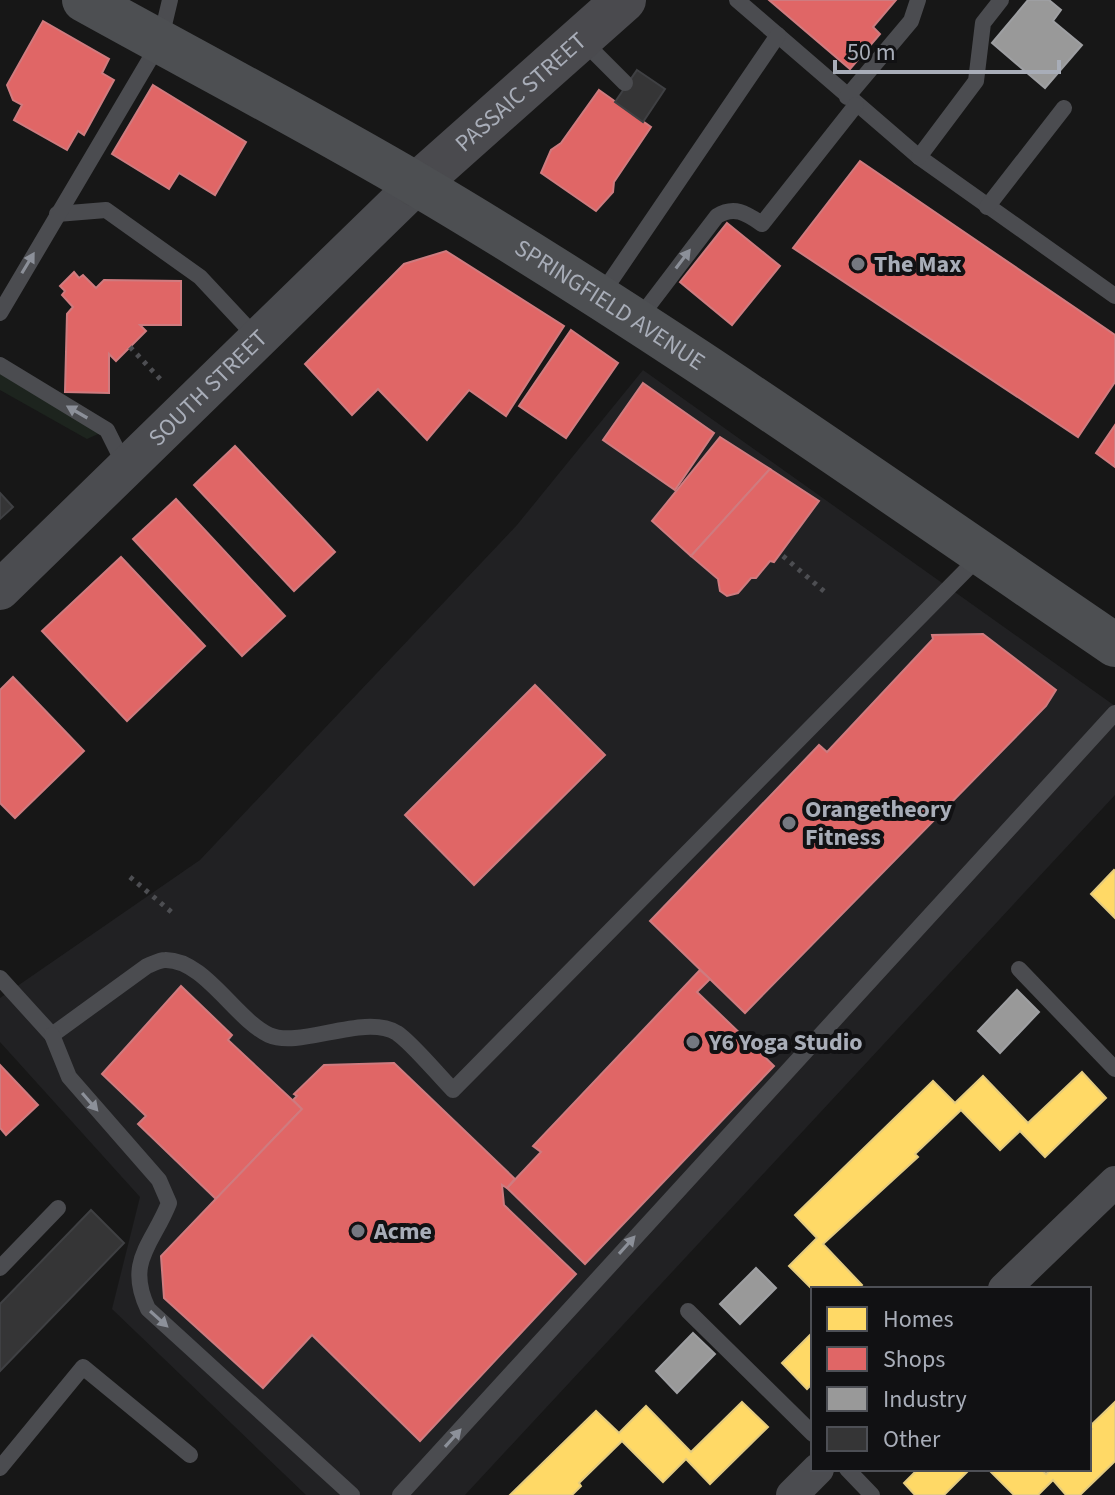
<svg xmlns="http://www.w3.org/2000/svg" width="1115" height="1495" font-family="'Source Sans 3',sans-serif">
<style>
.built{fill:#212123}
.green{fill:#1d241e}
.homes{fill:#ffd966;stroke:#e5cc7f;stroke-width:2}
.shops{fill:#e06666;stroke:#cf7b7f;stroke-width:2}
.industry{fill:#999;stroke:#9e9fa2;stroke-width:2}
.building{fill:#353536;stroke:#3f4043;stroke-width:2}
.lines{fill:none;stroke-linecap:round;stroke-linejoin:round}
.path{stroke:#4d4e52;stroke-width:5;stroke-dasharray:4 6;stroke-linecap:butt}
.service{stroke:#4b4c50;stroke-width:16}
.minor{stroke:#4b4c50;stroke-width:32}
.tertiary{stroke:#4b4c50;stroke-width:40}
.secondary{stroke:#4a4a4e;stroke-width:44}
.primary{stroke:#4d4f52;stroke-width:44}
.oneway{fill:#8c9099}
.poi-dot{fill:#757880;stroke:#111113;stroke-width:3}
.labels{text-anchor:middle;stroke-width:8;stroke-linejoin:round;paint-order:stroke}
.street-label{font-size:24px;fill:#a8adb8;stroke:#111113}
.poi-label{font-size:24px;font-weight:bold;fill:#a8adb8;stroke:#111113;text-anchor:start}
</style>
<rect width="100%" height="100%" fill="#171717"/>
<path class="built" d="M643,370L1115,706V795L465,1495H306L112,1309L140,1197L0,1042V998L200,860L517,525Z"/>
<path class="green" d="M0,364L107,430L87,439L0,390Z"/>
<g class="homes">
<path d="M1114,870L1115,871V918L1091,894Z"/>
<path d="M1082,1072L1106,1098L1045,1157L1020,1131L1000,1150L961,1110L915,1154L918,1157L823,1244L862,1285L858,1289L813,1290L789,1266L817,1238L795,1215L933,1081L955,1103L983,1076L1028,1123Z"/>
<path d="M813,1332V1383L807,1389L782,1363Z"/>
<path d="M742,1402L768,1427L710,1484L686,1459L663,1482L622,1441L579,1483L581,1486L572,1495H510L596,1411L619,1433L646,1406L691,1452Z"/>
<path d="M1115,1402V1461L1080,1495H1066L1053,1480L1038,1495H1014L988,1469H1041L1046,1474L1051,1469H1089V1432L1092,1429L1089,1427Z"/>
<path d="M918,1469H970L944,1495H915L904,1483Z"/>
</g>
<g class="shops">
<path d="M769,0H896L873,27L880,34L850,69Z"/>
<path d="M43,21L109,59L102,73L114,80L84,135L78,131L67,150L14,120L22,105L13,100L7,85Z"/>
<path d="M153,85L246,142L215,195L179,173L169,189L112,154Z"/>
<path d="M599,90L651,127L614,182L613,192L596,211L541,173L551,150L561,143Z"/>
<path d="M860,161L1115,335V382L1078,437L793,248Z"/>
<path d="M727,223L780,266L732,325L680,282Z"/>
<path d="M446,251L564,326L506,416L469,390L427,440L378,389L352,415L305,364L404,264Z"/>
<path d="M74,272L79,278L83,275L96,288L104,280L181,281V325H140L146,331L116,361L109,354V393L65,392L67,314L73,307L62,295L65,291L60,286Z"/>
<path d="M571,330L618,363L566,438L519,406Z"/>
<path d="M643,383L714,433L675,490L603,440Z"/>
<path d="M1115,425V467L1096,453Z"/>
<path d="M720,437L770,469L691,556L652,521Z"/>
<path d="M235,446L335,552L294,591L194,485Z"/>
<path d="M770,469L819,501L774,562L770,561L756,578H751L738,593L727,596L720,591L718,579L691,556Z"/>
<path d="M176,499L285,616L242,656L133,539Z"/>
<path d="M121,557L205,646L127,721L42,631Z"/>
<path d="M983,634L1056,690L1046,706L745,1013L650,921L819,745L827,752L933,639L932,635Z"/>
<path d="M13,677L84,751L15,818L0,803V690Z"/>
<path d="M535,685L605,755L474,885L405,815Z"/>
<path d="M700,970L710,979L697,992L774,1066L585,1264L507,1188L541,1152L533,1146Z"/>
<path d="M181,986L232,1035L228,1040L302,1109L216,1199L138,1124L146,1116L102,1074Z"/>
<path d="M394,1063L515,1179L507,1188L502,1185L504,1205L576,1274L420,1441L312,1335L263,1388L164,1298L161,1256L302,1109L293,1100L297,1096L294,1094L324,1065Z"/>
<path d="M0,1065L38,1105L6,1135L0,1128Z"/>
</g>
<g class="industry">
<path d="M1028,0H1049L1061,10L1053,21L1082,45L1045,88L992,43Z"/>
<path d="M1017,990L1039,1012L1000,1053L978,1031Z"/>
<path d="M756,1268L776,1288L740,1324L720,1304Z"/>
<path d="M693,1333L715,1354L677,1393L656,1371Z"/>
</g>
<g class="building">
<path d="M637,70L665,89L643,122L615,102Z"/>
<path d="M0,493L13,507L0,519Z"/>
<path d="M91,1210L124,1243L0,1371V1304Z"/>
</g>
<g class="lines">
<g class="path">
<path d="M130,347L162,381"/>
<path d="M783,556L826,593"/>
<path d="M130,877L175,915"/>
</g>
<g class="service">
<path d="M737,0L919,157L1115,296"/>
<path d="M581,39L625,83"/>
<path d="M847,97L911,21L918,0"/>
<path d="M919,157L976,81L983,23L1001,0"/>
<path d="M987,207L1064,108"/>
<path d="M57,214L106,210L200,277L258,339"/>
<path d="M601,295L778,35"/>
<path d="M0,313L160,42L170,0"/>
<path d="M637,321L717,216C735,205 747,214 762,224L856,105"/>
<path d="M0,365L107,430L125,466"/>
<path d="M1019,969L1115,1069"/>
<path d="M0,978L52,1035L147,966C153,964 159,960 165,960C204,959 235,1019 269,1035C300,1049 364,1013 397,1033C412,1043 439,1076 453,1090L981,555"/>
<path d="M52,1035L69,1077L159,1180L169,1203C153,1244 125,1261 148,1309L352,1495"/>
<path d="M0,1268L58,1208"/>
<path d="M688,1311L813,1434"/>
<path d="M0,1468L83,1367L190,1455"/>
<path d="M847,1469L872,1495"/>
<path d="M400,1495L1115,713"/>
</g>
<g class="minor">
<path d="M1004,1289L1115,1182"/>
<path d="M792,1495L818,1469"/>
</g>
<path class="tertiary" id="s1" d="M0,590L416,185"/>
<path class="secondary" id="s2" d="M416,185L624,0"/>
<path class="primary" id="s3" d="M84,0C194,61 307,120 416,184C657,326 884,488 1115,645"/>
</g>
<defs><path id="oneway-solid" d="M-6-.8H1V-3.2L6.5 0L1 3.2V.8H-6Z" transform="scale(2)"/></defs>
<g class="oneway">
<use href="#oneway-solid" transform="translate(683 259) rotate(-53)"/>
<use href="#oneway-solid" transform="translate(28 263) rotate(-59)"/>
<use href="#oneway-solid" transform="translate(77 412) rotate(-150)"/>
<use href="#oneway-solid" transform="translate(90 1102) rotate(49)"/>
<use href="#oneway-solid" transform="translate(627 1245) rotate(-48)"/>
<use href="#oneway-solid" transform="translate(159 1319) rotate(42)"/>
<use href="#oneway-solid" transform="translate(453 1438) rotate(-48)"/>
</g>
<g class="poi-dot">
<circle cx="858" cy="264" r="8"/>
<circle cx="789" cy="823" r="8"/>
<circle cx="693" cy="1042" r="8"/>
<circle cx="358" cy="1231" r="8"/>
</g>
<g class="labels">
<g class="street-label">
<text dy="8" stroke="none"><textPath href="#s2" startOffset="140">PASSAIC STREET</textPath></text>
<text dy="8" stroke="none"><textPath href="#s3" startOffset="608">SPRINGFIELD AVENUE</textPath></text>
<text dy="8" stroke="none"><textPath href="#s1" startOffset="290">SOUTH STREET</textPath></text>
</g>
<g class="poi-label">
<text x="874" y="272">The Max</text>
<text x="805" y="817">Orangetheory<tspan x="805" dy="28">Fitness</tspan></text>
<text x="709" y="1050">Y6 Yoga Studio</text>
<text x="374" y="1239">Acme</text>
</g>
</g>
<rect x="811" y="1287" width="280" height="184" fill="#111113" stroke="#4d4f55" stroke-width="2"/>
<rect x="827" y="1307" width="40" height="24" fill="#ffd966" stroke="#4d4f55" stroke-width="2"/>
<text x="883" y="1327" font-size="24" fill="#a8adb8">Homes</text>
<rect x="827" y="1347" width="40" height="24" fill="#e06666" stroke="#4d4f55" stroke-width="2"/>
<text x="883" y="1367" font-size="24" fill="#a8adb8">Shops</text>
<rect x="827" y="1387" width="40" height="24" fill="#999999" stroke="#4d4f55" stroke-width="2"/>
<text x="883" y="1407" font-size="24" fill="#a8adb8">Industry</text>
<rect x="827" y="1427" width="40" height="24" fill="#353536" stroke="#4d4f55" stroke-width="2"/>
<text x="883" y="1447" font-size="24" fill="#a8adb8">Other</text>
<path d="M835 60v12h224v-12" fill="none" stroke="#a8adb8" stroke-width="4"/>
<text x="847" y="60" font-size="24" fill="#a8adb8" stroke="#111113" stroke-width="6" paint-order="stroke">50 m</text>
</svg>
